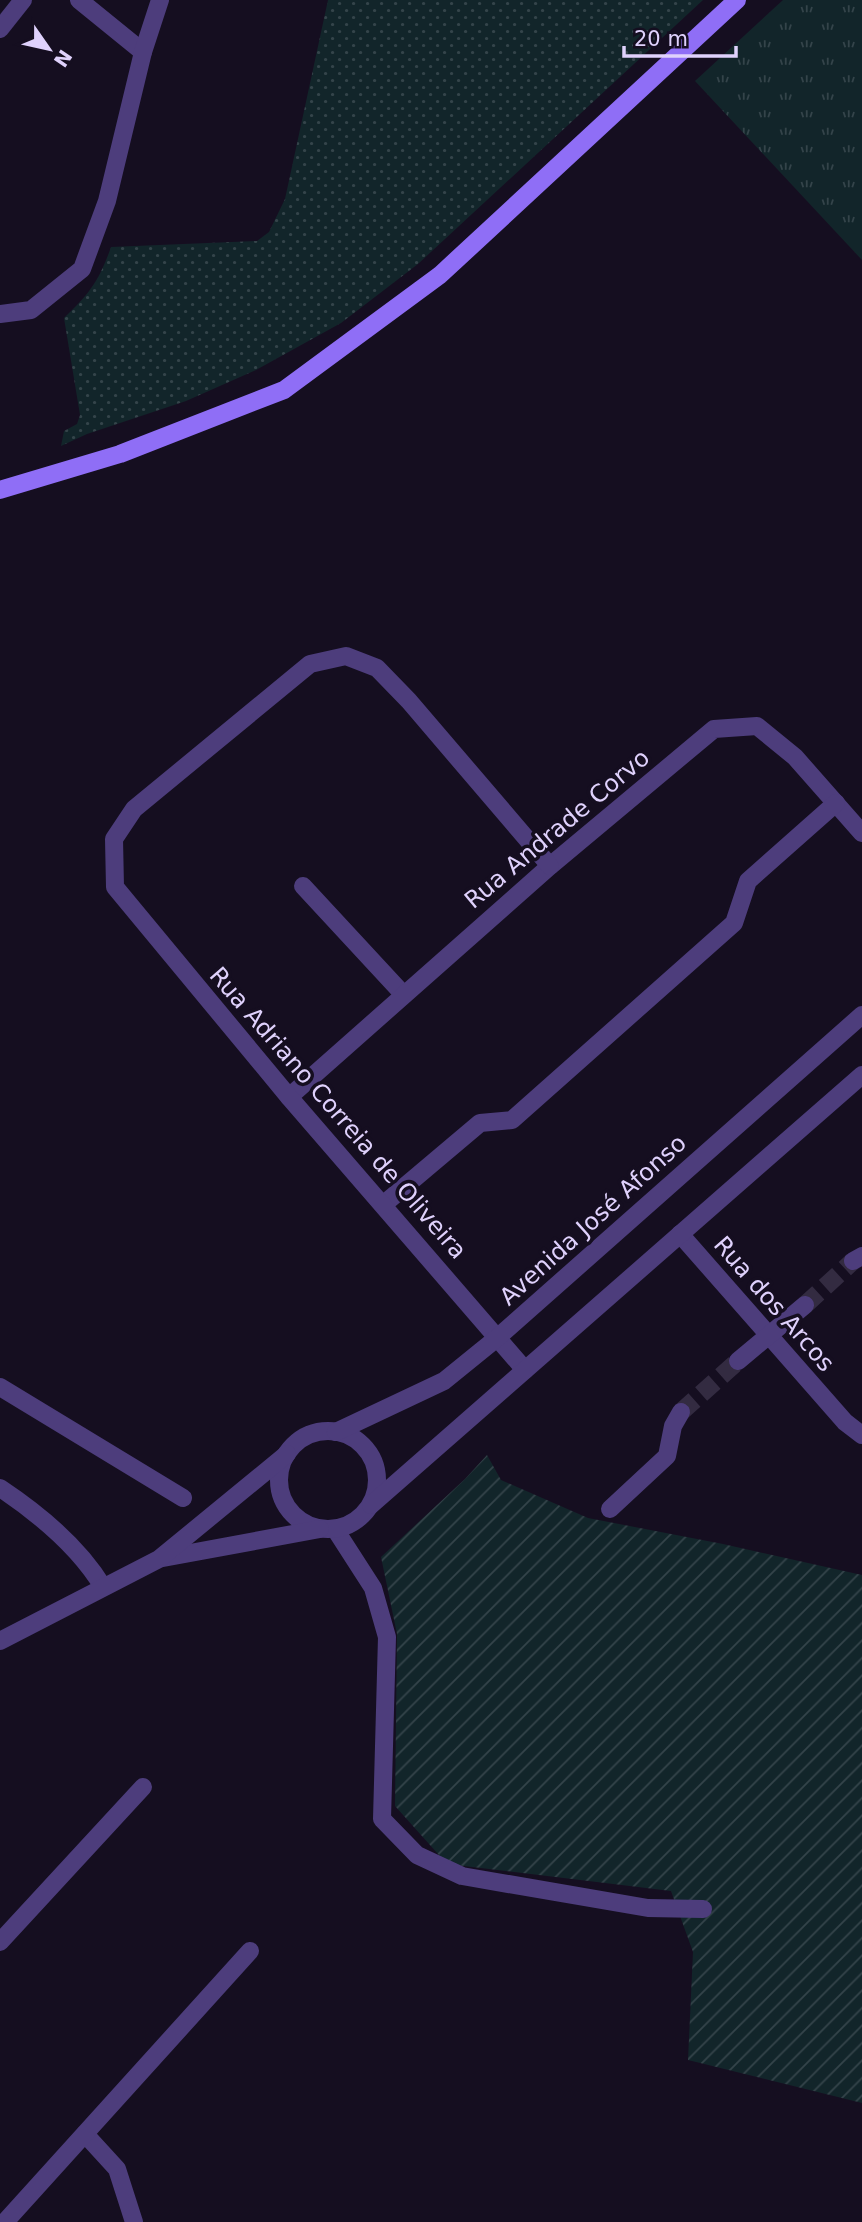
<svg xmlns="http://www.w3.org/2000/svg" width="862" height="2222" font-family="'DejaVu Sans',sans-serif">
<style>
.grass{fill:url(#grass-dots)}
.park{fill:url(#park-tufts)}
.garden{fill:url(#garden-furrows)}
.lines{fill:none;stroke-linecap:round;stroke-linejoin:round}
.minor-tunnel{stroke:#332b41;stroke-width:18;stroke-dasharray:18 9;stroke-linecap:butt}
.service{stroke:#4d3d7c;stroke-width:18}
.minor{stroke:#4d3d7c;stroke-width:18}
.tertiary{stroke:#4d3d7c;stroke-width:18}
.secondary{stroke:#8f6ef6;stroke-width:18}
.labels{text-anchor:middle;stroke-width:7;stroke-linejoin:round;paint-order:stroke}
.street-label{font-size:24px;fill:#dfd1fc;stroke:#150e20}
</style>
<defs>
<pattern id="grass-dots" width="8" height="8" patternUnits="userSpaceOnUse" patternTransform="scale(1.75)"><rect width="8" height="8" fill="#12252a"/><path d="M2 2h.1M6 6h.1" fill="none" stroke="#34444a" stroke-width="1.8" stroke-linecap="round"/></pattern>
<pattern id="park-tufts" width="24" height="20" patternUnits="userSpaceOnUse" patternTransform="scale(1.75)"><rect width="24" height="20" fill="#12252a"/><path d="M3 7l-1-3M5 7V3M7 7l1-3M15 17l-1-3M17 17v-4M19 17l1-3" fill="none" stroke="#34444a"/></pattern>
<pattern id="garden-furrows" width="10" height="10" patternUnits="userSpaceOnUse" patternTransform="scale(1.75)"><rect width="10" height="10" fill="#12252a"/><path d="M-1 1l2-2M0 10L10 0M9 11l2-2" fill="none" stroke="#34444a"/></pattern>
</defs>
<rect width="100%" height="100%" fill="#150e20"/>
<path class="grass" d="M328,0H703L418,264L341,323L256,370L186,401L87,434L61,446L64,431L77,424L80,415L64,318C90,293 99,281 111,247L257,241L269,232L285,199Z"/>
<path class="park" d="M783,0H862V260L695,81Z"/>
<path class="garden" d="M487,1455L501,1480L588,1518L723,1544L862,1575V2103L688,2060L693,1952L671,1891L447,1864L395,1806L397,1634L381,1557L465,1479Z"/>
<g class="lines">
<g class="minor-tunnel">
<path d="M805,1305L853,1261"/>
<path d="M681,1412L738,1361"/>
</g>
<g class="service">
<path d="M0,1387L183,1498"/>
<path d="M335,1529L373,1588L387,1637L382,1819L417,1855L462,1876L648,1908L703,1909"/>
<path d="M85,2134L117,2169L134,2222"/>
<path d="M5,2222L250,1951"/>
</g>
<g class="minor">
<path d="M79,0L143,52"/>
<path d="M0,29L23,0"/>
<path d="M0,314L31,310L82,269L107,201L143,52L160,0"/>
<path d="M303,886L403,994"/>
<path d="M289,1097L550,866L714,729L757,726L795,757L862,833"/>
<path d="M384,1204L480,1123L512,1120L734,923L748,881L836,803"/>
<path d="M680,1234L845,1422L862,1435"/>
<path d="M853,1261L862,1256"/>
<path d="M738,1361L805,1305"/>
<path d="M525,1370L289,1097L115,887L114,839L134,809L310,664L346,656L377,668L409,701L550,866"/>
<path d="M610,1509L667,1456L673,1426L681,1412"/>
<path d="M0,1942L143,1787"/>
</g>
<g class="tertiary">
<circle cx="328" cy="1480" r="49"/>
<path d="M336,1432L444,1381L497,1338L862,1015"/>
<path d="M0,1488C39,1514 79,1547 103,1587"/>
<path d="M371,1505L862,1075"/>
<path d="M163,1558L320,1529"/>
<path d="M0,1641L159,1559L287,1454"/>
</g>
<path class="secondary" d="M0,490L120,454L284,390L440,275L737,0"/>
</g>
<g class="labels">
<g class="street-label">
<text transform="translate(557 829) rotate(-40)" y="8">Rua Andrade Corvo</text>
<text transform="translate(338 1113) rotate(49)" y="8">Rua Adriano Correia de Oliveira</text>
<text transform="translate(593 1220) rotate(-42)" y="8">Avenida José Afonso</text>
<text transform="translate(774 1304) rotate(49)" y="8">Rua dos Arcos</text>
</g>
</g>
<g transform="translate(49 49) rotate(124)" stroke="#150e20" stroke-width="5" paint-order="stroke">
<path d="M0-5L12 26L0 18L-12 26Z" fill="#dfd1fc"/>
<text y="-10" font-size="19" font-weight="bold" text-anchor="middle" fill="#dfd1fc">N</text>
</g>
<path d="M624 46v10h112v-10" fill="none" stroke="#dfd1fc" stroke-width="3.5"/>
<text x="634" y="46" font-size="21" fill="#dfd1fc" stroke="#150e20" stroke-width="5" paint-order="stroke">20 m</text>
</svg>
